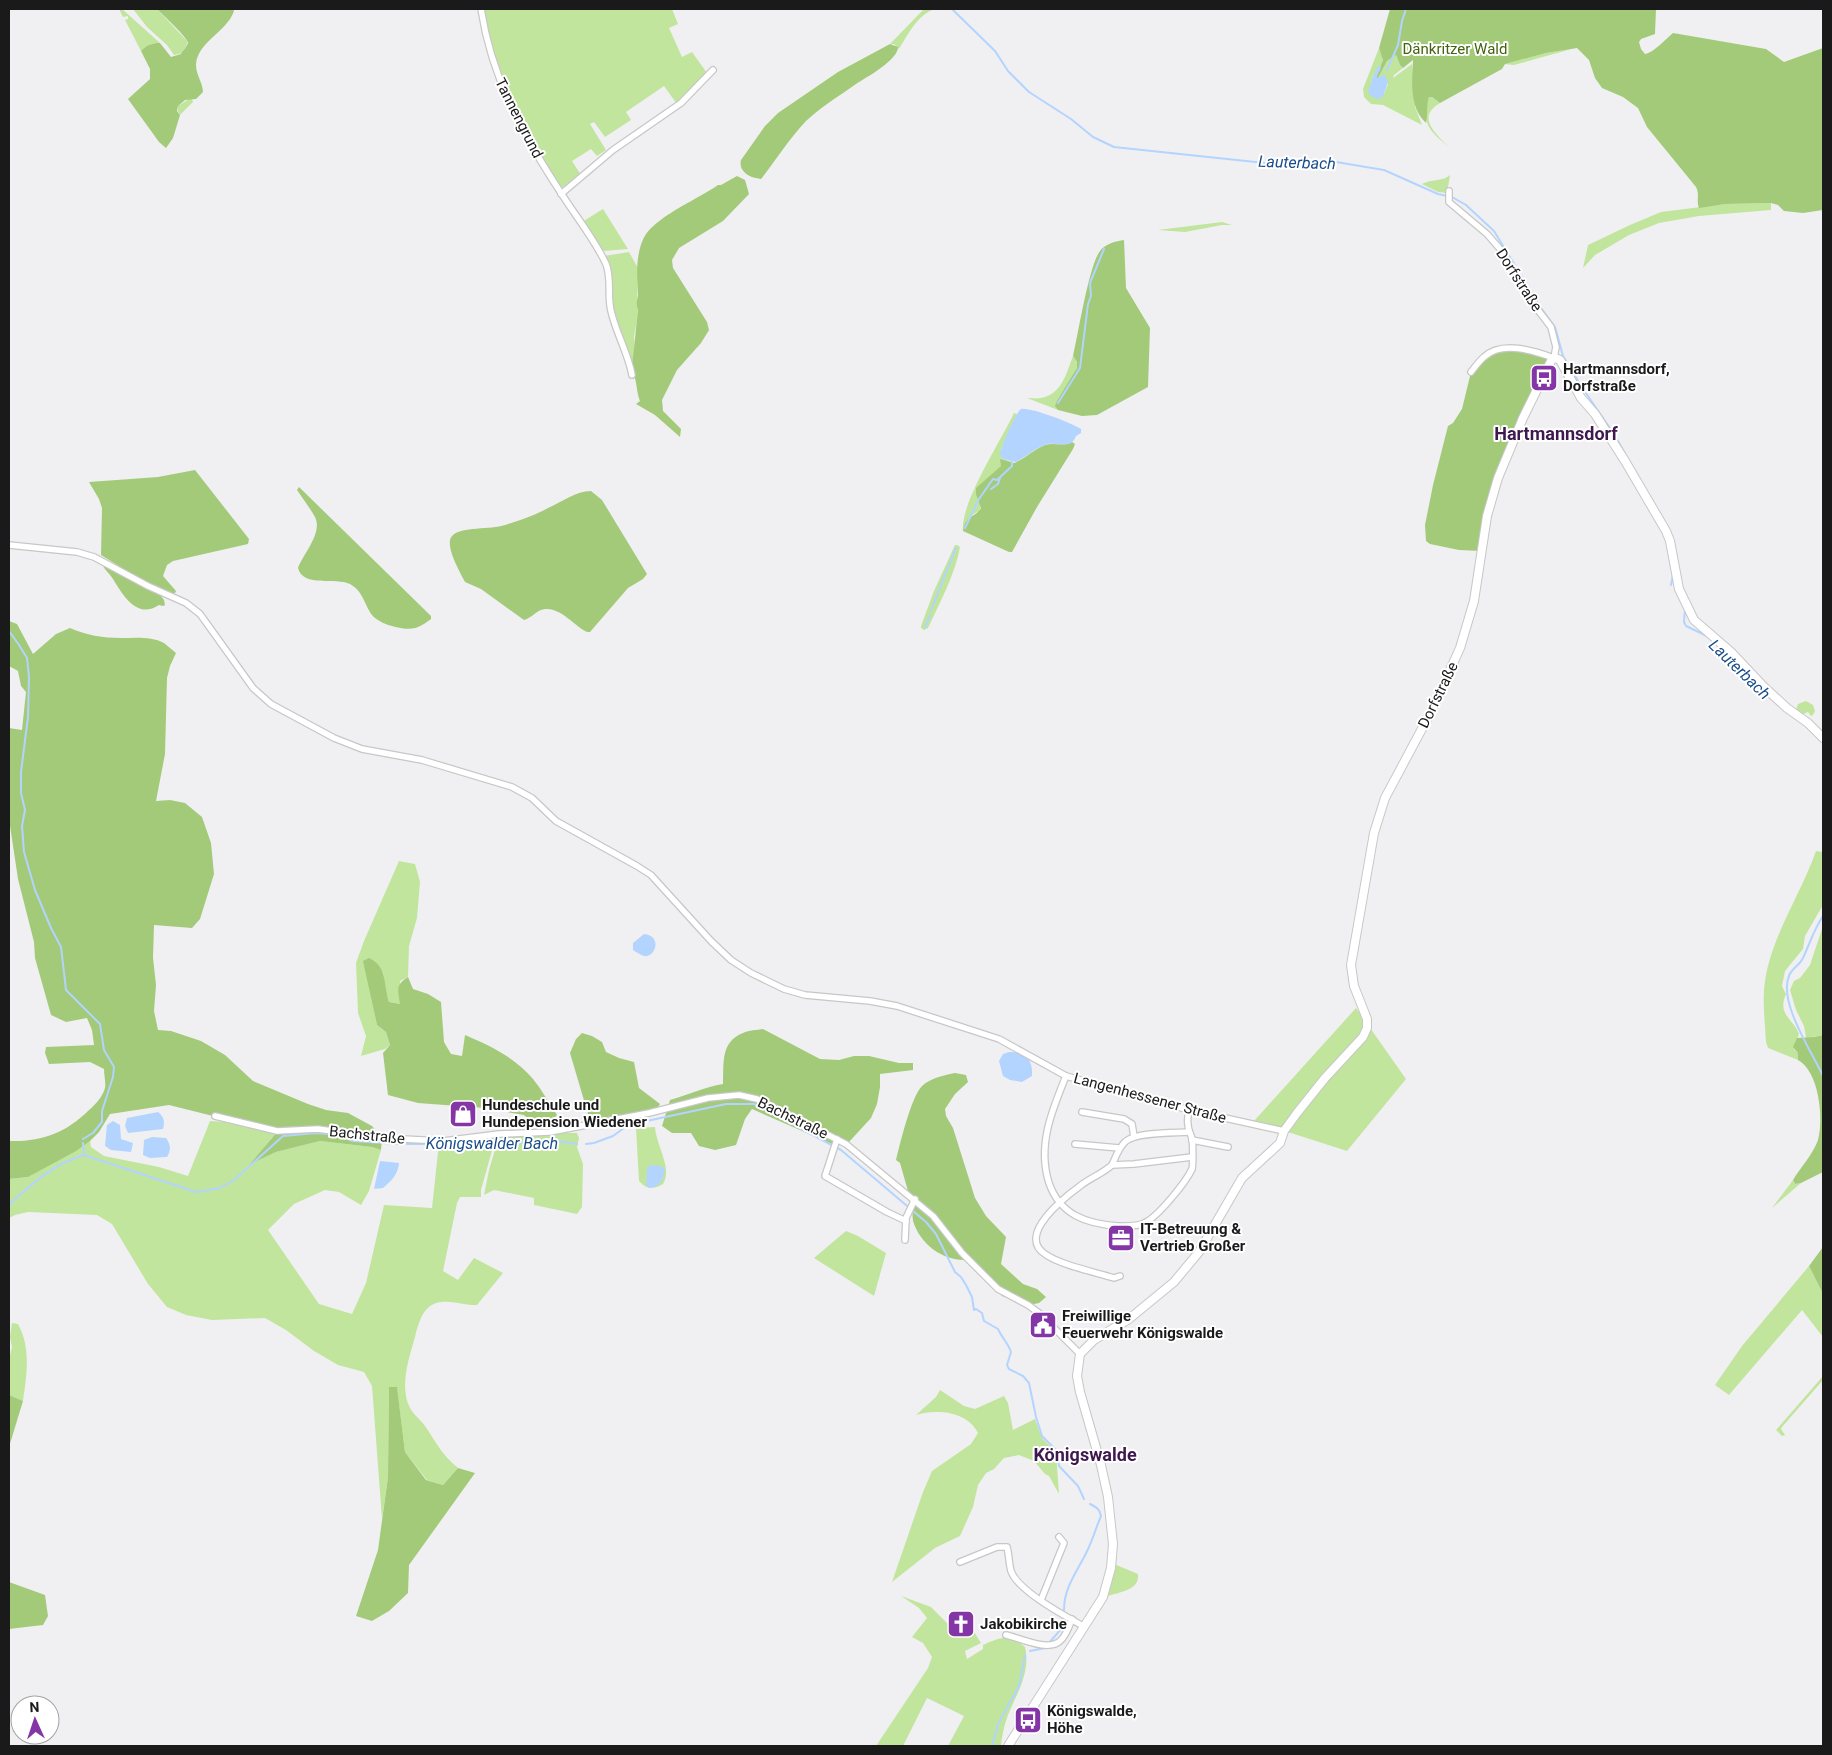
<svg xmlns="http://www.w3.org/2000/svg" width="1832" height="1755" font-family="Roboto,sans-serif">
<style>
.green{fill:#c1e59d}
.forest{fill:#a2ca79}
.water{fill:#b3d4fe}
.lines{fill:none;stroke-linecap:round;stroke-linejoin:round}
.stream{stroke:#b3d4fe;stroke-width:2}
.minor-casing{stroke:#c7c7c8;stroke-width:8}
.tertiary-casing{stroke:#c7c7c8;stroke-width:10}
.minor{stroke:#fff;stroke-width:5.5}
.tertiary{stroke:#fff;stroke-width:8}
.labels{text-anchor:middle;stroke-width:4;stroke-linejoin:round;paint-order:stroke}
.park-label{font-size:15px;fill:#40630c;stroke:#fff}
.street-label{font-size:15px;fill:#1a1a1b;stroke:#fff}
.poi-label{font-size:15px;font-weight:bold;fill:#1a1a1b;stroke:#fff;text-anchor:start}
.water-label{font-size:16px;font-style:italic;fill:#194d8b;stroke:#fff}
.quarter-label{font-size:18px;font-weight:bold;fill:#3e184e;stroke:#fff}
</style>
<rect width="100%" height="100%" fill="#f0f0f2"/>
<g class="green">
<path d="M119,9H122L160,43L151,44L141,51L125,20L128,19V16L123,17Z"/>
<path d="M133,9H157L187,41V44L182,53L174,55L167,45L147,27Z"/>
<path d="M484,9H672L678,24L669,28L682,57L692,52L707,73L677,104L664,86L626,112L631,120L605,137L594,122L590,124L606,150L597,156L591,149L572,161L581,175L561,188C524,129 496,79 484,9Z"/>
<path d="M924,9H936C919,12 907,36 899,49L894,44H890Z"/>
<path d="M1379,48L1383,58L1381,68L1380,65L1373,76L1370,86L1384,94L1388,84L1383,76L1378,78L1387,61L1396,55L1400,65L1403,68L1394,75L1393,78L1412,64L1415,107L1422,125L1383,105L1371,104L1364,97L1363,89Z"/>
<path d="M1575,48L1514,65L1504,64L1546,53Z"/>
<path d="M1429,97H1432L1440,103C1415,117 1437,135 1450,148C1429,130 1421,125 1429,97Z"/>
<path d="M189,99H192L193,102L180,115L178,111V106Z"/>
<path d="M1450,175L1447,193L1438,192L1422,184C1430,179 1442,182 1450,175Z"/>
<path d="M1771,203V210L1699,216L1659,223L1629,235L1595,255L1583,268L1588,245L1630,225L1661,212L1725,204Z"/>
<path d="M603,209L628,249L604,251L582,222Z"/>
<path d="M1222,222L1232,225H1222L1185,232L1158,230Z"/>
<path d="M629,252L638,268L637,303L639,310L634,336L635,350L631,368L621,331L613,312L604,256Z"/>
<path d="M1073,356C1074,358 1076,360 1077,363C1080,370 1059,397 1056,407L1058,410L1027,398C1029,398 1036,399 1041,398C1062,394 1066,374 1073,356Z"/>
<path d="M1014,413L1017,414L1001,449V457L1002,459L1001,458L1012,462L981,506L979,511L970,516L963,531C960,503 1001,441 1014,413Z"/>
<path d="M955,545H957L960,547C955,575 940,602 928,628L924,630L921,628V626L934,591Z"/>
<path d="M1806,701L1813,705L1815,711L1813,715L1811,716L1808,712L1801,715L1796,710L1798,704Z"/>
<path d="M1816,851L1823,852V905L1805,936L1803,949L1785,971L1782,986L1786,994C1777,1015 1793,1018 1799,1034L1794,1049L1798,1053V1060L1768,1048L1766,1042C1765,1022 1762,1001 1765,981C1772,935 1801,894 1816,851Z"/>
<path d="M399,861L415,864L420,882L417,918L409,946L408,977L400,981V1004L389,1002L385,990L383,972L369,987L377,1025L386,1032L390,1045L385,1049L361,1056L366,1036L358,1013L356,963L364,941Z"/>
<path d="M1823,926V1035L1806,1038L1804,1026L1796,1010L1790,990L1794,981L1800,978L1810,965Z"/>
<path d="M1356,1008L1406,1079L1347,1151L1254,1121Z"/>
<path d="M210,1121L227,1122L275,1134L251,1163L276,1152L320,1141L372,1147L381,1150L369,1191L361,1205L339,1192L325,1190L294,1204L268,1230L319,1304L352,1314L366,1283L384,1205L432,1208L438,1152L442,1142L496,1136L481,1190V1197H460L457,1203L443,1271L458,1280L474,1258L503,1273L477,1305C462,1306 443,1296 429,1307C421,1313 417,1328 415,1337C409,1358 399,1387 410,1408C414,1415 421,1420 425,1426C436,1442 442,1455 458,1468L443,1485L427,1480L405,1452L397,1388L389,1387L388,1477L382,1519L372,1386L364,1372L338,1365L314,1351L286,1330L265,1318L212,1320L186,1315L167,1307L148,1284L112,1224L97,1215L28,1212L15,1215L9,1218V1179L28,1177L90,1141L91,1147L104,1156L159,1167L188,1176Z"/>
<path d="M655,1127C656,1145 673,1169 663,1184C653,1190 646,1189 639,1181L636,1128Z"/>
<path d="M568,1133H577L579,1138L577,1147L583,1164L582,1207L577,1214L534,1205V1198L494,1190L484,1195L489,1170L499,1136Z"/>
<path d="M1793,1180L1795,1184L1801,1183L1772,1208Z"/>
<path d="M846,1231L858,1236L886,1253L874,1296L814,1258Z"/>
<path d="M1809,1266L1823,1294V1337L1802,1310L1729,1395L1715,1385L1742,1346Z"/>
<path d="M12,1323L18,1324C31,1348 27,1374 23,1401L9,1395V1360L12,1347L10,1337Z"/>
<path d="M1823,1376V1380L1782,1427L1781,1429L1785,1435L1782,1436L1776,1430Z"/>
<path d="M940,1390L964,1406L975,1409L1004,1396L1008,1403L1013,1430L1035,1419L1042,1438L1056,1452L1059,1494L1049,1476L1045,1474L1034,1461L1019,1455L1004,1458L994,1469L986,1473L978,1485L973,1507L960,1536L935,1548L892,1582L923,1492L932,1471L971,1444L978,1433C967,1411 936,1409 916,1415L936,1397Z"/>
<path d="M1114,1564L1138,1574C1140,1590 1120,1592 1108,1596L1106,1594Z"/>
<path d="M901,1596L931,1607L958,1634L971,1627L981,1643L965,1651L967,1659L983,1649V1645C1001,1637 1008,1634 1025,1647C1031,1672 1017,1693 1008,1715C1004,1725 1002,1736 1001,1746H948L964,1716L927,1698L903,1746H876L928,1668L932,1657L923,1643L912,1637L927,1618L919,1608Z"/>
</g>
<g class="forest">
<path d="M157,9H233L234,11C227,32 197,42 196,65C196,75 203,83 203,92L196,99L185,100L178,106L177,111L180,115L173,138L166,148L159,142L128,99L150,79V69L141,51C147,45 152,43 160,43L171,57L181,54C182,52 187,46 188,43C188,38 162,14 157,9Z"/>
<path d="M1390,9H1656L1655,34L1641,39L1639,42L1641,49L1645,54C1653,53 1666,39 1673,33L1766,49L1784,62L1823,48V210L1803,213L1784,211L1778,205L1771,203L1725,204L1699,208C1696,200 1700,195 1696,187L1647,127L1638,108L1623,97L1602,88L1595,78L1589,60L1577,48L1546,53L1505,64L1502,69L1440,103L1432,97H1429C1426,107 1428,116 1426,123C1409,108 1412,81 1413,60L1403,68L1400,65L1396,55L1387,61L1378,78H1376L1383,60L1379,48Z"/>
<path d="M890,44L898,47C898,60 867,77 856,84C839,96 821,107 806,121C789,139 776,160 761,179C750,178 738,172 741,160L765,126L778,113L838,72Z"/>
<path d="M737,176L745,180L749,194L723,221L679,248L672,260L673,268L707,322L709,330L701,343L677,370L662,400L663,411L681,429L680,437L655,415L636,404L640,401C636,392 637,376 631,369C635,350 635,331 638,313C639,307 637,310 637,305C636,302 638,298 638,294C637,275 635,251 646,234C661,214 698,199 718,185H721Z"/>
<path d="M1124,240L1126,288L1150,328L1148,387L1097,415L1082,416L1058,410L1055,406L1057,401L1077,368V362L1073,356C1078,335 1089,265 1100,251C1105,244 1116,241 1124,240Z"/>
<path d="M1510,348L1533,352L1549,359L1503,463L1481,551L1459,550L1430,544L1426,541L1425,525L1433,485L1448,426L1453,423L1462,409L1471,372L1485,356Z"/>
<path d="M1072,442L1075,444L1073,449L1037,507L1012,552H1009L963,531C966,514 975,518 981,508L976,494V488L1001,466L1000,459L1014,463C1025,459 1034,449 1045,445C1054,442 1063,447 1072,442Z"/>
<path d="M195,470L249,539L248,544L173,561L167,565L163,576L176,591L175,593H170L135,576L101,555L102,508L99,499L89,482L158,477Z"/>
<path d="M299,487L431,616V619C427,622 420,627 415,628C403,631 379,624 372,615C364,604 363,591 350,584C336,577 303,588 298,568C303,554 323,533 315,517C310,508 303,499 297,490Z"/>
<path d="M591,491L602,500L647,574L643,579L628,588L590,632C580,633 563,607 545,609C536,610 532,618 524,620L481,589L465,582C460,572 444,545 452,536C461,526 491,530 505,525C519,521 535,515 548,508C562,502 576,491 591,491Z"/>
<path d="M103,566L161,596L164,600L165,605L163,606L159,605C137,620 123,595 113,579C110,574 105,570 103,566Z"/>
<path d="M9,621L17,624L33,654L56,634L70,628C86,635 103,638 121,638C135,638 151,636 164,643C168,646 172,650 176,653L170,666L167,678L165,754L156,801L170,800L185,803L202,817L211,843L214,874L200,919L192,928L154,925L153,958L156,985L154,1011L158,1030L171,1031L201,1041L225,1055L253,1081L308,1104L326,1110L348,1113L372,1126L382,1138L381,1150L372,1147L320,1141L276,1152L250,1164L277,1132L169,1105L110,1114L99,1132L90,1141L76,1151L28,1177L9,1179V1141C41,1142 66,1133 89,1110C95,1105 103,1096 105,1088C106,1083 104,1075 104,1069L90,1062L49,1064L45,1053L46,1047L94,1045L92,1030L87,1018L66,1022L51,1015L35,958L34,942L18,879L9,819V728L22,730L26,692L21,686L18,671L9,666Z"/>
<path d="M369,958C388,967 383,984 389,1002L400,1004C398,990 395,985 408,977L413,989L428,994L441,1002L444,1042L451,1054L462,1056L465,1035C489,1045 516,1058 533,1079C542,1090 549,1103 557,1115L547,1126L532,1122L524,1115L485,1108L418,1103L388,1095L383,1053L390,1045L386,1032L377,1025L363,961Z"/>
<path d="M763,1029L820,1059L839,1060L854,1056H869L899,1063H913V1070L880,1074V1087L877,1104L871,1118L849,1142L832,1144L752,1109L745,1119L736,1145L715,1150L699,1146L691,1133H672L662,1126L670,1100C688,1095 705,1087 723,1084C724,1064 720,1042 743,1033C749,1030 757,1030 763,1029Z"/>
<path d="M582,1033L592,1036L602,1042L606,1052L619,1058L634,1062L639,1088L660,1104L655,1112L591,1124L570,1053L576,1039Z"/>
<path d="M1823,1035V1172L1801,1183L1795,1184L1793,1180C1801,1167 1813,1154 1818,1140C1824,1119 1819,1071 1798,1060V1053L1793,1047L1797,1038L1814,1037Z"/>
<path d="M955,1073L966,1075L968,1082L955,1094L945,1109L946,1116L953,1128L975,1198L986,1216L1006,1237L1001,1264L1023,1284L1037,1289L1046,1297L1039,1303L1029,1305L1002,1296L989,1280L966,1260C943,1261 920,1244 913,1221C912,1216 913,1210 912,1205C908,1191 904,1177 900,1163L896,1160C900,1144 911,1097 922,1086C930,1078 945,1075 955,1073Z"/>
<path d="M1823,1247V1294L1809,1266Z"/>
<path d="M389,1387H397L405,1452L426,1480L443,1485L458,1468L475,1473L409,1565L408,1593L389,1611L372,1621L356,1616L378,1550L388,1477Z"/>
<path d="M9,1395L23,1401L9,1447Z"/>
<path d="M9,1582L45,1595L48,1616L43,1625L9,1629Z"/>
</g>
<g class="water">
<path d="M1379,65L1381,68L1376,78L1385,75L1388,82L1383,97L1378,99L1371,96L1368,92L1373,76Z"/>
<path d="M1021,409C1030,407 1072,423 1081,429V433L1076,436C1071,450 1058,442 1048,444C1036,447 1026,457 1016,462L1003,459L1000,456C1000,448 1015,414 1021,409Z"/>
<path d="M644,934C663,936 655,958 644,956C641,955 636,952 633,950V943Z"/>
<path d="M1009,1052C1026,1051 1033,1060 1032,1076L1022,1082L1010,1080L1003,1076L999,1061L1003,1054Z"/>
<path d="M158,1112C164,1117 165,1121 163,1129L128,1133L125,1126L127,1118Z"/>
<path d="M113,1121L120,1125L121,1139L133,1143L131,1152L111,1150L105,1146L107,1125Z"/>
<path d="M152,1137L166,1138C171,1145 171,1150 167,1157L150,1158L143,1155L144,1140Z"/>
<path d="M380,1161L399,1163C398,1175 391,1181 383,1188L374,1189Z"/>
<path d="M650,1165L661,1166L665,1169L662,1181L655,1187L649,1188L646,1185L647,1169Z"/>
</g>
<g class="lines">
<g class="stream">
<path d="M952,9L995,51L1008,71L1029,92L1071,119L1093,137L1114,147L1284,165L1330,161L1384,170L1438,194L1447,196"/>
<path d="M1387,70L1398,45L1402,21L1406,9"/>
<path d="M1452,197L1466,205L1494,231L1541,308L1555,327L1563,356L1581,386L1614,434L1632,466"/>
<path d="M1058,403L1080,368L1088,304L1091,296L1090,283L1104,249"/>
<path d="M991,489L998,484L1000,478"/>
<path d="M965,528L979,499L993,479L997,480L1012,466V462"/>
<path d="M1671,585L1673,575"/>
<path d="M1685,609L1684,622L1686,626L1709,637"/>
<path d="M931,610L956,548"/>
<path d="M925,627L930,615"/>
<path d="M9,631L19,645L27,658L29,677L28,717L21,772V793L25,810L22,826L24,852L35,890L51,928L61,947L66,990L100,1024L104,1050L114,1067L113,1077L102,1111V1122L93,1133L83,1139"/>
<path d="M1720,647L1731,657"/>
<path d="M1762,690L1777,703"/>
<path d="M1823,916C1814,929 1810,943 1803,958C1800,965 1791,969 1789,976C1778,1002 1812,1052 1823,1076"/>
<path d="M83,1143L84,1155"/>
<path d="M407,1144H440L477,1140L535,1144L548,1143L551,1140L577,1144"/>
<path d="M586,1144L594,1143L613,1136L628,1125L726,1104H754L841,1150L926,1222L936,1234L955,1272L961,1277L966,1285L972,1297L974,1310L976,1309L982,1313L984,1321L998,1329C1002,1338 1008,1343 1011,1352L1007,1365L1009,1369L1023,1376L1029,1383L1036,1417L1042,1436L1057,1451L1059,1466L1078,1486L1084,1499"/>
<path d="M9,1205C31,1184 55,1163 84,1155L196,1192L220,1188L234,1180L283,1136L316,1133L339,1135L353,1141L398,1144"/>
<path d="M1064,1610C1064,1590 1074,1576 1083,1559C1091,1546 1095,1530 1101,1516C1100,1509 1096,1507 1090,1504"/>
<path d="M1048,1644L1062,1628L1063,1618"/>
<path d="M1030,1651L1045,1648"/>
<path d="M992,1746L998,1724L1019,1686L1025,1655"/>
</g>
<g class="minor-casing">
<g id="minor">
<path d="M481,9C492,80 524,137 563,196C577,218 595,240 606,264C612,279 607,296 611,311C616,333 628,353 632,375"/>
<path d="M1449,191V202L1487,234L1500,249L1531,301L1551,327L1556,347L1554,358C1534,351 1502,340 1484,357C1479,361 1475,367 1471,372"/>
<path d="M561,194L613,150L681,103L713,70"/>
<path d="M9,545L77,552L94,557L148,586L186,603L200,614L253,688L271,704L334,738L362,749L422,760L512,787L532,798L556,821L637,866L651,875L711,941L731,960L751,973L784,989L805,995L870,1001L897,1006L999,1039L1066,1076L1189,1110L1284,1131"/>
<path d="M1066,1076C1052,1110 1037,1146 1049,1183C1060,1215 1087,1224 1118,1226C1127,1226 1136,1227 1144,1223C1157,1218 1186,1182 1192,1169C1193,1166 1193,1143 1192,1139C1191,1134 1188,1130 1188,1125C1187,1120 1188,1115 1189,1110"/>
<path d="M1082,1112L1124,1119L1132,1124L1134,1137"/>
<path d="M215,1116L277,1131L318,1129L382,1138L443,1141L499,1134L550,1132L649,1113L708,1098L739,1095L757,1099L846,1144L933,1216L962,1253L998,1289L1028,1305L1039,1313L1080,1354"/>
<path d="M837,1139L825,1176L887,1212L906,1221"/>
<path d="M1192,1140L1228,1147"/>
<path d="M1075,1144L1119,1148"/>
<path d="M1112,1165C1116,1156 1119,1147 1126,1141C1137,1132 1174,1133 1189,1132"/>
<path d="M905,1240L906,1218L915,1199"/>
<path d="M1120,1276L1114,1278C1095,1272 1060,1265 1045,1254C1016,1235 1065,1197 1080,1186C1090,1178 1102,1174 1112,1165L1134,1164L1192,1157"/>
<path d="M960,1562L997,1547H1007C1009,1555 1009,1564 1011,1571C1018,1591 1065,1616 1083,1626"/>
<path d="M1041,1600L1064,1543L1059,1537"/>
<path d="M1006,1635C1020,1638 1048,1652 1060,1641C1066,1636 1069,1627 1072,1619"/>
</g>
</g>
<g class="tertiary-casing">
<path id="tertiary" d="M1008,1746L1103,1597L1111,1568L1113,1544L1108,1497L1101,1465L1080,1392L1077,1376L1080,1354L1094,1340L1129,1319L1174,1282L1199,1252L1242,1178L1280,1143L1284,1131L1297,1113L1325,1078L1363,1037L1367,1028V1019L1354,986L1351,965L1374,833L1385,798L1432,710L1460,648L1474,601L1487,516L1498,478L1523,418L1552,359L1555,358L1560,360L1581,398L1595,414L1625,461L1666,531L1670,541L1679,589L1694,620L1731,652L1764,687L1787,708L1808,723L1823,738"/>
</g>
<use href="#minor" class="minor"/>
<use href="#tertiary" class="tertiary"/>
</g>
<defs>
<g id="bus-square" transform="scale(1.4375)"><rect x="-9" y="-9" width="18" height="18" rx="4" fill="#8536a6" stroke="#fff"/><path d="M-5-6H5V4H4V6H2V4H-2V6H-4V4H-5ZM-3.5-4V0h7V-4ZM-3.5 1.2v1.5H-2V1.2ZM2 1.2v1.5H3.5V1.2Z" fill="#fff"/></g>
<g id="shop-square" transform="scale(1.4375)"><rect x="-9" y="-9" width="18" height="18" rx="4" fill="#8536a6" stroke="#fff"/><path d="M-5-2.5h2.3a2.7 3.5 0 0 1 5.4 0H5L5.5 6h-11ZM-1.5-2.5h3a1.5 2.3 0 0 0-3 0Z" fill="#fff"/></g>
<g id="office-square" transform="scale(1.4375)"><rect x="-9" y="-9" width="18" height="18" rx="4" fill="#8536a6" stroke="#fff"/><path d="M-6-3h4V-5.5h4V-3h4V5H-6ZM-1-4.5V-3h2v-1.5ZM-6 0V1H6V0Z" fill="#fff"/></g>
<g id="civic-square" transform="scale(1.4375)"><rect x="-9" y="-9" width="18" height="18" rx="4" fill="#8536a6" stroke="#fff"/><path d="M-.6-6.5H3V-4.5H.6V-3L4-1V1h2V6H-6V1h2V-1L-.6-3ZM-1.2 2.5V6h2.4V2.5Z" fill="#fff"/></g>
<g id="church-square" transform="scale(1.4375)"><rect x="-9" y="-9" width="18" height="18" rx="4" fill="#8536a6" stroke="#fff"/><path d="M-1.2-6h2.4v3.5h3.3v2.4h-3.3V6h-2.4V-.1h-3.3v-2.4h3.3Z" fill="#fff"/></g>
</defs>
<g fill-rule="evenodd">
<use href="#bus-square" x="1544" y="378"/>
<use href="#shop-square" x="463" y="1114"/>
<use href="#office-square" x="1121" y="1238"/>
<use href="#civic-square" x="1043" y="1325"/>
<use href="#church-square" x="961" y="1624"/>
<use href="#bus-square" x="1028" y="1720"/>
</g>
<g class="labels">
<g class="park-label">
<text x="1455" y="54">Dänkritzer Wald</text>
</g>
<g class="street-label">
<text transform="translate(519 118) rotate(63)" y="5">Tannengrund</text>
<text transform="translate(1519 280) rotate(57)" y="5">Dorfstraße</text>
<text transform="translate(1438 695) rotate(-64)" y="5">Dorfstraße</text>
<text transform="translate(1150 1098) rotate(15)" y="5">Langenhessener Straße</text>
<text transform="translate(793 1118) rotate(26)" y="5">Bachstraße</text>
<text transform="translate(367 1135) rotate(6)" y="5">Bachstraße</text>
</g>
<g class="poi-label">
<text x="1563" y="374">Hartmannsdorf,<tspan x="1563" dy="17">Dorfstraße</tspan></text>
<text x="482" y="1110">Hundeschule und<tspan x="482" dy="17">Hundepension Wiedener</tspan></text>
<text x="1140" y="1234">IT-Betreuung &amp;<tspan x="1140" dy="17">Vertrieb Großer</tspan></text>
<text x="1062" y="1321">Freiwillige<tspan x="1062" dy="17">Feuerwehr Königswalde</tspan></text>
<text x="980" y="1629">Jakobikirche</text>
<text x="1047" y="1716">Königswalde,<tspan x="1047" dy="17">Höhe</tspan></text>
</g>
<g class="water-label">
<text transform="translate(1297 162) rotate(2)" y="6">Lauterbach</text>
<text transform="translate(1740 669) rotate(44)" y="6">Lauterbach</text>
<text x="492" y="1149">Königswalder Bach</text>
</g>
<g class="quarter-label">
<text x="1556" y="440">Hartmannsdorf</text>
<text x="1085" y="1461">Königswalde</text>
</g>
</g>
<rect width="1832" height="1755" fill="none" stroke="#1a1a1b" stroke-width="20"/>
<g transform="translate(35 1720) rotate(357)"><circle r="24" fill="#ffffff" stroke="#a3a3a4"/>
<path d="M0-4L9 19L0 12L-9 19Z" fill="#8536a6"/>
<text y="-8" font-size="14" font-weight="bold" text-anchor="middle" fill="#1a1a1b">N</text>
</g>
</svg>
